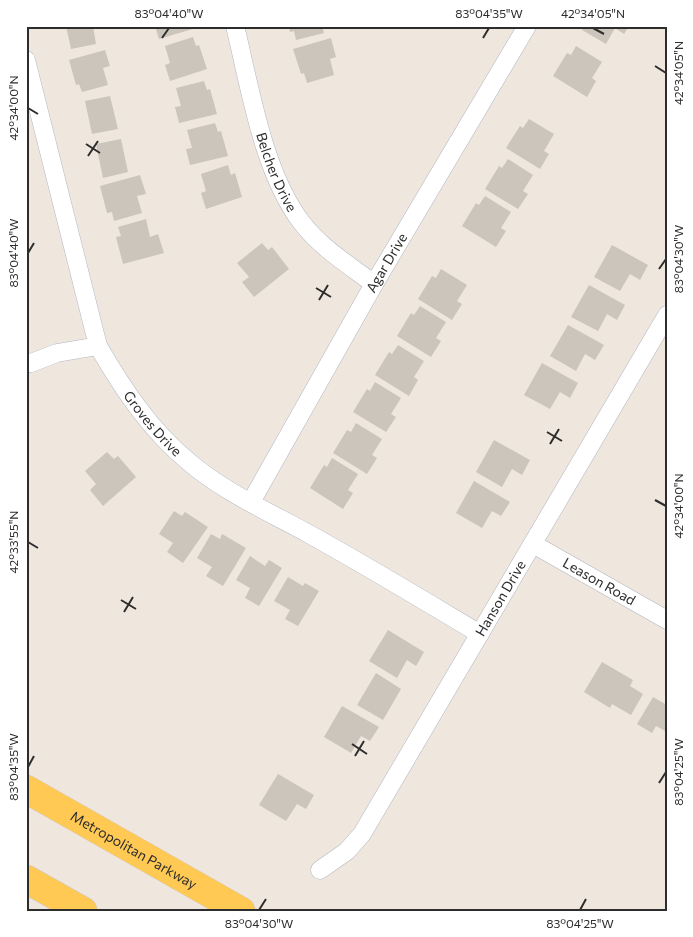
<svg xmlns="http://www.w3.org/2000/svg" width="693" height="937" font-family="Commissioner,sans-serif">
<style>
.building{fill:#cbc5bc}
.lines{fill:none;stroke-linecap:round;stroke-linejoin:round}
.minor-casing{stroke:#b2b6c1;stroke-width:19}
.primary-casing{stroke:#c8c8c8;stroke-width:29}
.minor{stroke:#fff;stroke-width:18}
.primary{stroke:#ffc954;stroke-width:28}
.ticks{fill:none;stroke:#2d2d2d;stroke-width:2}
.labels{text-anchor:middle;stroke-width:4;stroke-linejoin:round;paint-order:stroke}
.street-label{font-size:14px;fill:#2d2d2d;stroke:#fff}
.neatline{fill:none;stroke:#2d2d2d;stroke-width:2}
.ticks-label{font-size:12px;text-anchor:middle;fill:#2d2d2d}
</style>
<rect width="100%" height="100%" fill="#efe7de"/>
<g class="building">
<path d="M66,26H93L96,44L71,49Z"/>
<path d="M155,26H195L196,28L159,39Z"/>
<path d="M289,26H322L324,33L296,40L294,31L290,32Z"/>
<path d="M584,26H629L624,34L615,28L606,44L582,30Z"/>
<path d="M193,37L196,46L199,45L207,69L170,81L165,65L170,63L165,46Z"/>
<path d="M331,38L336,57L330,59L334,75L307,83L304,73L301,74L293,49Z"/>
<path d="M576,46L602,62L592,78L596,81L587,97L553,76L567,53L571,55Z"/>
<path d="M105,50L110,66L103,68L108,85L82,92L79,84L76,85L69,60Z"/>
<path d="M204,81L207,90L210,89L217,114L179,123L175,107L181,106L176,88Z"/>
<path d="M110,96L118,129L92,134L85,101Z"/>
<path d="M529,119L554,134L544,151L549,154L540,169L506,148L520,126L523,128Z"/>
<path d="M215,123L218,132L221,131L228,156L190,165L186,149L192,148L187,130Z"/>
<path d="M121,139L128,172L103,178L96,144Z"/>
<path d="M508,159L533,175L523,191L528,194L518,209L485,189L499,166L502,168Z"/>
<path d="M228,165L231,175L235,173L242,197L206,209L201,193L206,191L201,174Z"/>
<path d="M140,175L146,194L137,196L142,213L114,221L112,212L107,213L100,186Z"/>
<path d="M485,196L511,212L501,228L506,231L496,247L462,226L476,203L479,205Z"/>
<path d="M146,219L150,237L158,234L164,253L123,264L116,237L121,236L118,227Z"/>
<path d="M262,243L268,250L272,247L289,269L254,297L242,282L249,277L237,263Z"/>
<path d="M612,245L648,265L640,280L630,274L620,291L594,277Z"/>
<path d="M441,269L467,285L457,301L462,304L452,320L418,299L432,276L436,278Z"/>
<path d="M589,285L625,305L617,320L607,314L598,331L571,317Z"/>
<path d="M420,306L446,322L436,338L441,341L431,357L397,336L411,313L414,315Z"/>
<path d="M568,325L604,345L595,360L585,354L576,371L550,356Z"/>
<path d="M398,345L424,361L414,377L418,380L409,396L375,375L389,352L392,354Z"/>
<path d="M542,363L578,383L570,398L560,392L550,409L524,395Z"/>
<path d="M375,382L401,398L391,414L396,417L386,432L353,412L367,389L370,391Z"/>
<path d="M356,423L382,439L372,455L377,458L367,474L333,453L347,430L351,432Z"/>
<path d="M494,440L530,460L522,475L512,469L502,487L476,472Z"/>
<path d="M107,452L114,459L118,456L136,477L103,506L90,490L96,484L85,471Z"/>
<path d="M332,458L358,474L348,490L353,493L343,509L310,488L324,465L327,467Z"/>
<path d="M474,481L510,502L501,516L492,511L482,528L456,513Z"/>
<path d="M174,511L182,516L185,512L208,527L183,563L167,552L173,543L159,534Z"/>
<path d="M211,534L220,539L222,534L246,548L223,586L206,576L212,567L197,558Z"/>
<path d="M250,556L265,566L269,560L282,568L259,606L245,598L250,588L236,580Z"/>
<path d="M288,577L303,586L305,583L319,591L298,626L285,619L290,610L274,601Z"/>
<path d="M388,630L424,652L416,666L407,660L397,678L369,661Z"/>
<path d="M602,662L633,680L630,686L643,694L631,715L612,704L610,708L584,692Z"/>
<path d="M376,673L401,689L383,720L357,705Z"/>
<path d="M653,697L667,705V732L656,726L652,733L637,724Z"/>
<path d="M342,706L379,727L370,741L361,736L351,753L324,737Z"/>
<path d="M278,774L314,795L306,809L297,804L286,821L259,805Z"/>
</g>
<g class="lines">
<g class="minor-casing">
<g id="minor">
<path id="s1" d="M235,26C250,87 263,173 302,223C321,248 349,265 374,284"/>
<path id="s2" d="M26,60L98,346C123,389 150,430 189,462C224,492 269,512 309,534C367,566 423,600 480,634"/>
<path d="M31,363L57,353L98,346"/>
<path id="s3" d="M251,502L374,284L527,26"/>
<path id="s4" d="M533,544L667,620"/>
<path id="s5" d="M320,870L347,851L362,834L667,315"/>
</g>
</g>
<g class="primary-casing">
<g id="primary">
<path id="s6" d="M26,789L241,911"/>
<path d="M26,879L83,911"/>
</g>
</g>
<use href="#minor" class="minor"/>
<use href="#primary" class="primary"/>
</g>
<path class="ticks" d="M593,28L604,34M162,38L169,28M483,38L489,28M655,66L666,73M28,108L38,114M86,144L100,153M88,156L98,141M28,253L34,243M659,269L666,259M316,288L331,297M319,300L328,285M547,432L562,441M550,444L559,429M655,500L666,506M28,542L38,548M121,600L136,609M124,612L133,597M352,744L367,754M355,756L364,741M28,767L34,756M659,783L666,772M259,910L266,899M580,910L586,899"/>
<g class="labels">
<g class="street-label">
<text dy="5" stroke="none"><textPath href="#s1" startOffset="152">Belcher Drive</textPath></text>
<text dy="5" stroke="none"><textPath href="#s3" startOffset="275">Agar Drive</textPath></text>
<text dy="5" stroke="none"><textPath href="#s2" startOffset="390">Groves Drive</textPath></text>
<text dy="5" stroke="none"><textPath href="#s4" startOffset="76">Leason Road</textPath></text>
<text dy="5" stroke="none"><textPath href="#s5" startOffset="329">Hanson Drive</textPath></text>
<text dy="5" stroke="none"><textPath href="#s6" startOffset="124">Metropolitan Parkway</textPath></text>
</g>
</g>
<rect width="693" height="937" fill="none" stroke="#ffffff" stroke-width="55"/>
<rect x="28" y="28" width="638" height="882" class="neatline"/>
<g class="ticks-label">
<text x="169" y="18">83°04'40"W</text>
<text x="489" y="18">83°04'35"W</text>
<text x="593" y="18">42°34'05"N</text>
<text transform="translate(679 73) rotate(-90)" y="4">42°34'05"N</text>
<text transform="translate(14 108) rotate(-90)" y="4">42°34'00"N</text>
<text transform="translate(14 253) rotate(-90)" y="4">83°04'40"W</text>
<text transform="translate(679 259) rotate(-90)" y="4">83°04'30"W</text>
<text transform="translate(679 506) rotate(-90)" y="4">42°34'00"N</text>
<text transform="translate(14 542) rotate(-90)" y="4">42°33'55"N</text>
<text transform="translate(14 767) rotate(-90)" y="4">83°04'35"W</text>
<text transform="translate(679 772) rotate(-90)" y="4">83°04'25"W</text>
<text x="259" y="928">83°04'30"W</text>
<text x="580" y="928">83°04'25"W</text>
</g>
</svg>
